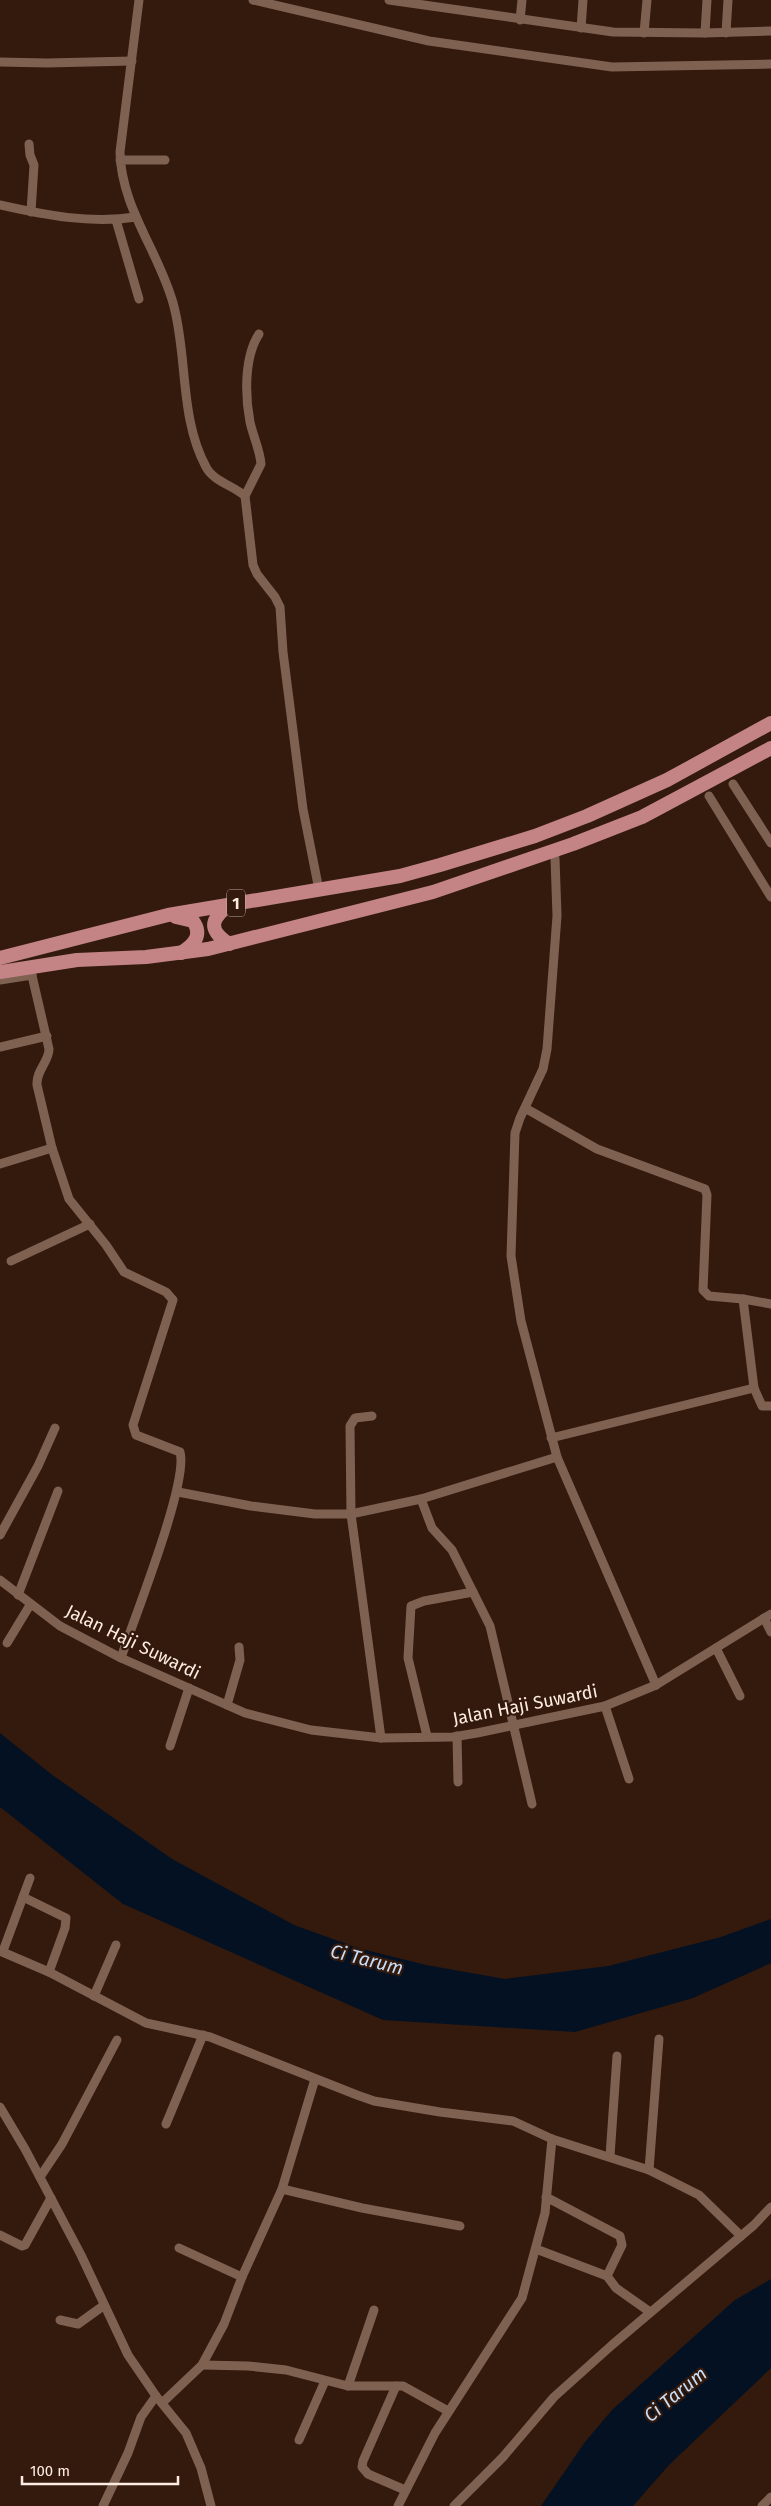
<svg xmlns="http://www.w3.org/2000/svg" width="771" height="2506" font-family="'Fira Sans',sans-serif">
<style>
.water{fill:#031123}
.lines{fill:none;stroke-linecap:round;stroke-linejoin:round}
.minor{stroke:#7f6152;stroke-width:9}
.primary{stroke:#c48485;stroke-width:14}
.labels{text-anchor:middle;stroke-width:4.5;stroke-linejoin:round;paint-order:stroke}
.shield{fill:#331a0d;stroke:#c1ada3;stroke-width:1}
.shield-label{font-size:16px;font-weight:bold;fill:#feece3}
.street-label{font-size:18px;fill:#feece3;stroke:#331a0d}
.water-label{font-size:19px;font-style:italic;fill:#c8def8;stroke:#331a0d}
</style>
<rect width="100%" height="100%" fill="#331a0d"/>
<g class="water">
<path d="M0,1733L51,1774L172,1859L294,1925L358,1948L426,1965L505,1979L608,1966L721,1937L771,1919V1963L693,1998L575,2032L383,2020L123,1904L0,1807Z"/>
<path d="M771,2279V2368L669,2465L633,2506H541L585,2442L612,2410L735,2300Z"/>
</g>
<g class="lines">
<g class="minor">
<path d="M139,0L120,152C121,207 159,252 173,303C188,355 179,417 206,467C213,481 234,486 245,496"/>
<path d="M253,0L429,41L612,67L771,64"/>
<path d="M389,0L613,32L705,33L771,31"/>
<path d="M520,20L522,0"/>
<path d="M581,28L583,0"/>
<path d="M644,33L647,0"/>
<path d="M705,33L707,0"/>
<path d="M726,33L728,0"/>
<path d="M0,62L47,63L132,61"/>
<path d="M29,144L30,155L34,165L31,212"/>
<path d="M120,160H165"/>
<path d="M0,205C44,215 90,224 136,217"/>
<path d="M116,220L139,299"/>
<path d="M259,334C244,357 245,396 250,422C253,436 260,450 261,464L245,496L253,565L257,574L275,597L280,607L283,652L303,809L319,890"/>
<path d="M733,784L771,843"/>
<path d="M709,796L771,897"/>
<path d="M555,858L557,916L547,1049L543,1069L520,1118L515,1133L511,1256L521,1321L557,1457L656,1685"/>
<path d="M30,967L49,1049C49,1062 36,1070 37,1085L52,1148L69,1199L106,1245L124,1272L166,1292L173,1300L133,1425L136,1435L180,1452C189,1482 133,1621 121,1658"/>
<path d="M0,980L32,975"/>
<path d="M0,1047L47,1036"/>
<path d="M525,1108L597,1149L705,1189L707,1195L703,1290L709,1296L743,1299L754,1388"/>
<path d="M0,1164L52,1148"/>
<path d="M11,1261L90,1224"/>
<path d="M743,1299L771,1304"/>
<path d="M372,1416L355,1418L350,1426L351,1514L381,1738"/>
<path d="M551,1438L754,1388L762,1406H771"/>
<path d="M178,1492L251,1506L315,1514H351L421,1499L557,1457"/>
<path d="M421,1499L432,1528L452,1550L490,1626L532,1804"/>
<path d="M0,1535L38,1466L55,1428"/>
<path d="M0,1580L60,1626L121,1658L245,1713L311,1730L381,1738L453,1737L477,1733L605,1706L656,1685L771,1614"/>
<path d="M18,1595L58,1491"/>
<path d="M764,1618L771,1632"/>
<path d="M7,1643L30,1605"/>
<path d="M716,1648L740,1696"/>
<path d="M227,1705L240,1660L239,1647"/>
<path d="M605,1706L629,1779"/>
<path d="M427,1736L408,1658L411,1606L424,1601L473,1592"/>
<path d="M457,1736L458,1782"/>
<path d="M170,1746L189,1688"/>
<path d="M23,1897L66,1918L65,1928L49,1972"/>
<path d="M0,1951L49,1972L146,2023L210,2037L357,2095L374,2101L440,2112L513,2121L552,2139L649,2170L699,2195L741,2236"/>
<path d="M3,1951L30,1878"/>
<path d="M94,1996L116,1945"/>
<path d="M0,2107L25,2149L81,2255L128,2355L156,2396L186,2433L201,2468L211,2506"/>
<path d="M166,2124L203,2035"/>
<path d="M610,2156L617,2056"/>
<path d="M649,2170L659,2039"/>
<path d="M40,2177L62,2144L117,2040"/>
<path d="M282,2189L362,2208L460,2226"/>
<path d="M546,2197L620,2236L622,2245L607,2276L616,2288L650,2312"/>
<path d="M0,2235L22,2246L25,2245L51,2198"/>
<path d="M179,2248L242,2277"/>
<path d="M536,2249L607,2276"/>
<path d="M60,2320L78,2324L103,2306"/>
<path d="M202,2365L248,2366L286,2370L348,2386H403L448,2411"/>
<path d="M348,2386L374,2310"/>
<path d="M396,2386L363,2461L362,2467L368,2474L405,2490"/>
<path d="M162,2403L202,2365L224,2324L242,2277L282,2189L315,2079"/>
<path d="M299,2440L325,2381"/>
<path d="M103,2506L128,2453L141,2417L156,2396"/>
<path d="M398,2506L435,2433L522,2298L545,2213L552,2139"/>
<path d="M454,2506L503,2457L554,2397L612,2345L754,2225L771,2207"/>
<path d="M762,2506L771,2497"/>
</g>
<g class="primary">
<path d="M176,917L193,921C203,935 194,945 181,953"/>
<path d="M229,944C207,929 211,919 230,904"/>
<path d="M0,958L168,915L400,876L440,865L535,836L587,816L667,780L771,723"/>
<path d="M0,972L77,960L146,957L208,949L433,892L573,844L642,817L771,748"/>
</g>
</g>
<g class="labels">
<rect class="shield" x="227" y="889.5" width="18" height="27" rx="4"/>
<g class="shield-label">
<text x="236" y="909">1</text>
</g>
<g class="street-label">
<text transform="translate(133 1642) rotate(26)" y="6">Jalan Haji Suwardi</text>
<text transform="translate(525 1705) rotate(-11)" y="6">Jalan Haji Suwardi</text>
</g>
<g class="water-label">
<text transform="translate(367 1959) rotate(14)" y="7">Ci Tarum</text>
<text transform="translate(675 2394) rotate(-39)" y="7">Ci Tarum</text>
</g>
</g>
<path d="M22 2476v8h156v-8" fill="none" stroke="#feece3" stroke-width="2.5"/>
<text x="30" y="2476" font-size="15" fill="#feece3" stroke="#331a0d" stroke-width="4" paint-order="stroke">100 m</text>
</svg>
